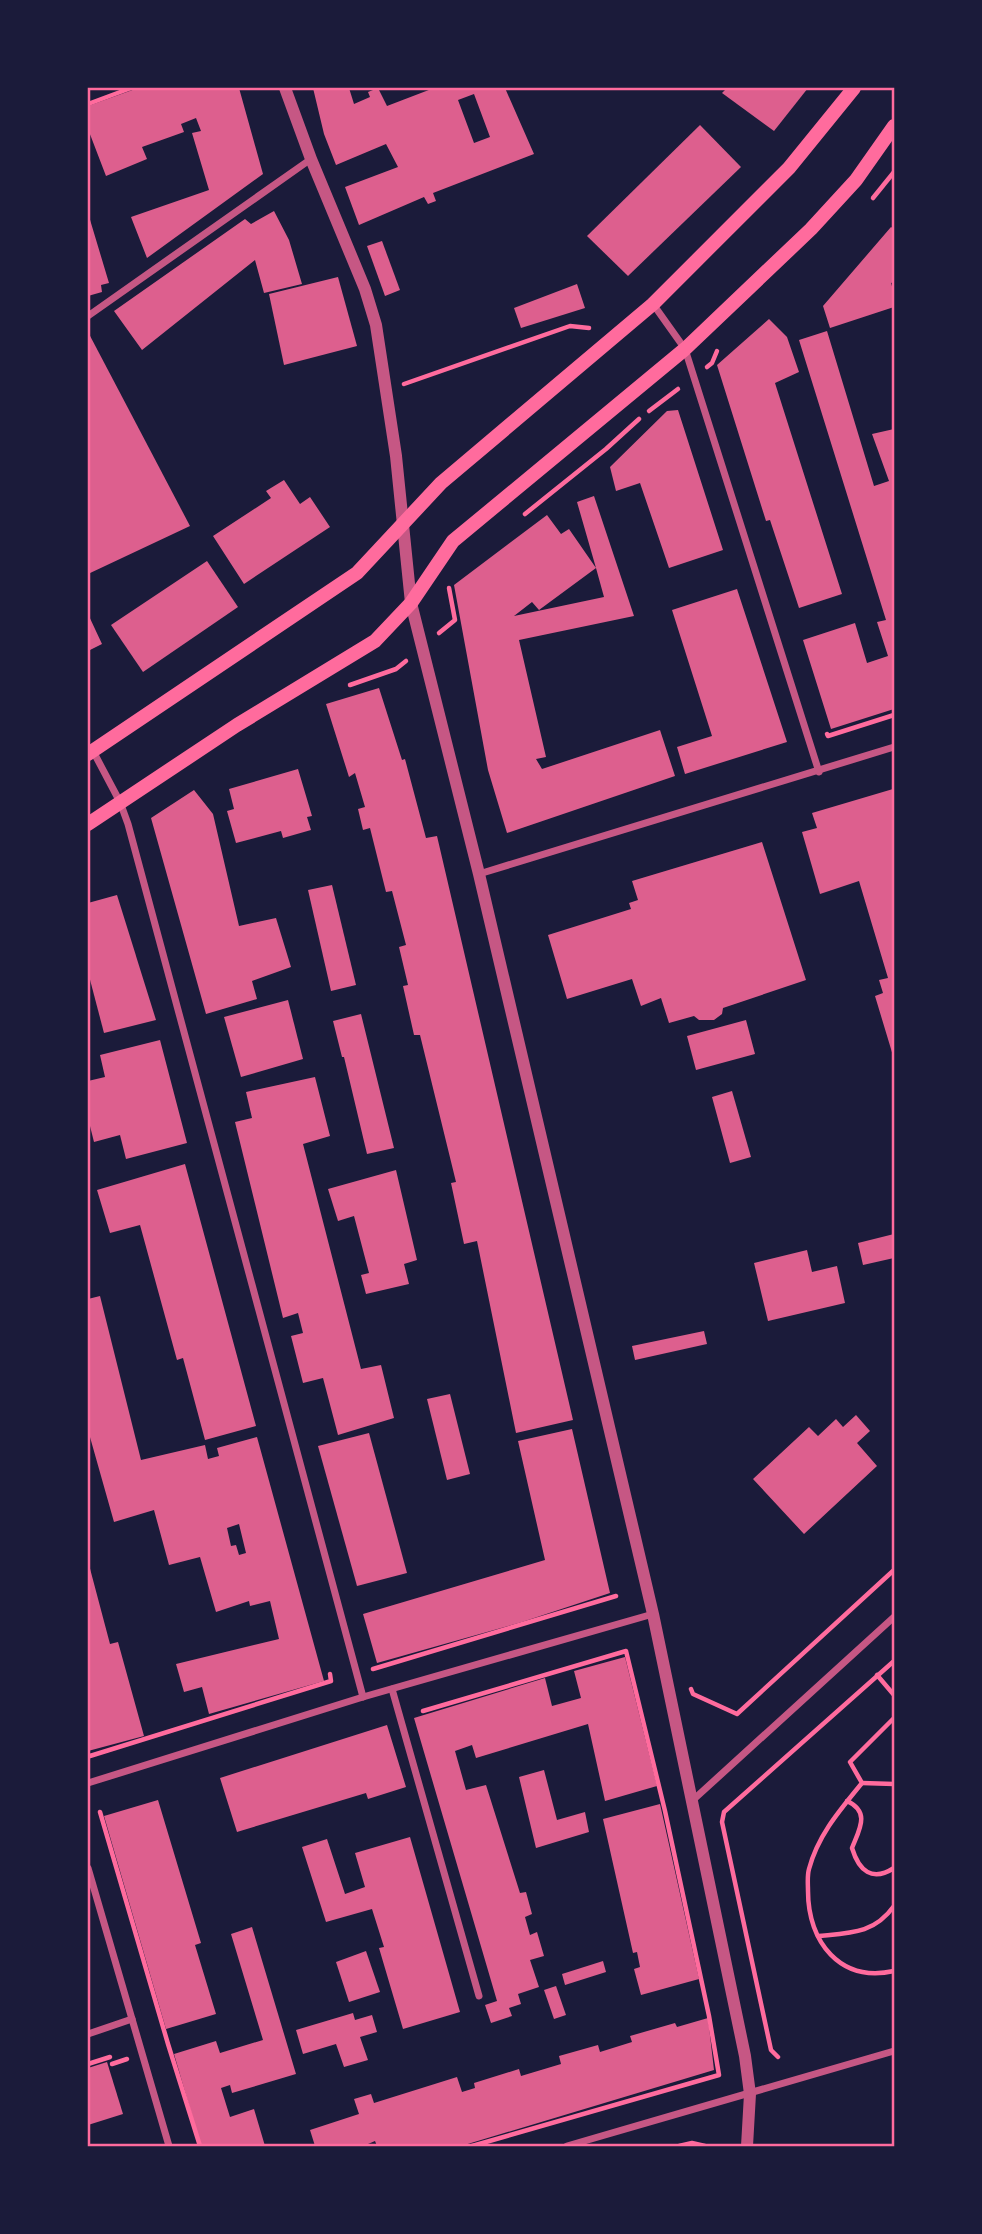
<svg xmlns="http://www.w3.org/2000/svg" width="982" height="2234" font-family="'Fira Sans Condensed',sans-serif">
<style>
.building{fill:#dd5f8e;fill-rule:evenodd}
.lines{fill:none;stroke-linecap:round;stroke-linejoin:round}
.path{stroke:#ff6b9d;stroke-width:4.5}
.minor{stroke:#c65784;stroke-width:7}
.tertiary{stroke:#c65784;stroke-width:12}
.secondary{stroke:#ff6b9d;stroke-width:14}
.neatline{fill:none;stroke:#ff6b9d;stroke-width:2.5}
</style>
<rect width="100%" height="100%" fill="#1b1b3a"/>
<g class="building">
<path d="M138,88H239L263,174L147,258L131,217L209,190L192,133L201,131L196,118L181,124L184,132L142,147L147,159L106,176L88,129V106Z"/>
<path d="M313,88H349L354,104L370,97L368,92L378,88L387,106L434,88H505L534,154L433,193L436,201L428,204L424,197L359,225L345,187L398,167L386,144L336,165L324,134ZM474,94L490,137L474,143L458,100Z"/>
<path d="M727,88H808L774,131L722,93Z"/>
<path d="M700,125L741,167L628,276L587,236Z"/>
<path d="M274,211L289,240L302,284L264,293L255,260L142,350L114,311L245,219L251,224Z"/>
<path d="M88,213L109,283L101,285L102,292L88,296Z"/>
<path d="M891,227L894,229V282L891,283L894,293V307L830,328L823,306Z"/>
<path d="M382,241L400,290L385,296L367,246Z"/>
<path d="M338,277L357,346L284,365L269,294Z"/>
<path d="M577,284L585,308L521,328L514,308Z"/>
<path d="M769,319L787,337L799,372L775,383L842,594L799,608L770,520L766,521L717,365Z"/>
<path d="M827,331L874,486L889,481L872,434L894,429V709L831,729L803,640L855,623L867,663L888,656L877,622L886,620L799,340Z"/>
<path d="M88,332L190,526L88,574Z"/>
<path d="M678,410L723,550L669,568L640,483L616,491L610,467L667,411Z"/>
<path d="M284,480L300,504L310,497L330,527L244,584L213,536L271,498L266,491Z"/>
<path d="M594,496L634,616L519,640L546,757L536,759L542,769L660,730L675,776L507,833L488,770L454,585L547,515L561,534L569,529L596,568L577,502ZM596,568L604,597L514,616L532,602L539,610Z"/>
<path d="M207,561L238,607L143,672L111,625Z"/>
<path d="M737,589L787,742L685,774L677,747L712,736L672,610Z"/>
<path d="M88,614L102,644L88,651Z"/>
<path d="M379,688L402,760L405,759L426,838L437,836L573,1420L516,1433L477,1241L464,1244L451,1183L456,1182L420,1035H414L403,986L408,985L399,947L406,945L392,891L386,892L370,828L363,830L358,809L365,807L355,773L349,777L326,704Z"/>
<path d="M298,769L312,816L307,817L311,830L283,838L281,831L236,843L227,811L234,809L229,789Z"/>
<path d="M893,789L894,794V1059L875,996L883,993L879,980L888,978L859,881L820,894L802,832L817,828L812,813Z"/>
<path d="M194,790L213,814L239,926L276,918L291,967L252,981L257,999L206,1014L151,818Z"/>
<path d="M762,842L806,980L723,1008L722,1014L714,1020H699L694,1016L669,1023L661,998L641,1006L632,979L567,999L548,935L631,909L629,903L638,900L632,881Z"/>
<path d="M332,885L356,985L331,991L308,890Z"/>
<path d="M117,895L156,1020L104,1033L88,972V903Z"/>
<path d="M288,1000L303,1059L241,1077L224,1017Z"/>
<path d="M361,1014L394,1148L367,1154L344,1057H342L333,1021Z"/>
<path d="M746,1020L755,1054L696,1070L687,1036Z"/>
<path d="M160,1040L187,1143L126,1159L120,1135L94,1142L88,1118V1081L105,1077L100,1055Z"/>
<path d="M315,1077L330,1136L303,1144L361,1369L381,1365L394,1418L338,1435L323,1378L303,1383L291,1336L303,1333L298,1313L283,1318L235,1122L252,1118L246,1092Z"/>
<path d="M732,1091L751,1157L730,1163L712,1097Z"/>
<path d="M185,1164L256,1426L205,1440L183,1358L177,1360L140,1225L110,1233L97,1190Z"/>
<path d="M396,1170L417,1260L404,1264L409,1284L366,1294L361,1275L369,1273L354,1216L338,1221L328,1189Z"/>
<path d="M894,1234V1258L863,1265L858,1243Z"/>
<path d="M807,1250L812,1272L837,1266L845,1303L768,1321L754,1263Z"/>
<path d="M100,1296L141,1460L205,1445L208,1459L219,1456L217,1448L257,1437L324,1681L209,1714L202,1687L184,1692L176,1664L279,1639L270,1601L250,1606L249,1601L216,1612L200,1557L169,1565L154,1510L114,1522L88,1430V1299ZM239,1524L246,1553L239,1555L236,1545L231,1546L227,1528Z"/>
<path d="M704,1331L707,1344L635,1360L632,1346Z"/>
<path d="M450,1394L470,1474L447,1480L427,1399Z"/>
<path d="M856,1415L870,1431L857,1443L877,1466L804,1534L753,1479L809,1427L818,1436L836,1419L843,1427Z"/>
<path d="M572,1429L610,1593L522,1622L377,1663L363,1614L545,1560L518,1441Z"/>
<path d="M369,1433L407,1573L357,1586L318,1446Z"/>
<path d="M88,1561L110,1644L118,1642L144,1736L88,1751Z"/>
<path d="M625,1657L657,1786L605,1801L588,1724L476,1758L472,1745L455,1751L466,1790L486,1785L520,1893L526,1892L532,1914L525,1917L530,1935L537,1932L544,1956L530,1960L539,1987L518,1994L521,2004L509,2008L512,2016L491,2023L485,2005L497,2001L414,1718L545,1678L552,1706L581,1698L574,1671Z"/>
<path d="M387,1725L406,1787L368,1799L366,1793L237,1832L220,1778Z"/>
<path d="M544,1770L557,1820L585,1812L589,1832L536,1848L519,1777Z"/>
<path d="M158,1800L201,1943L195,1945L216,2014L166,2029L104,1816Z"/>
<path d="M660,1804L699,1979L641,1995L634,1969L640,1967L637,1952L633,1953L603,1819Z"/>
<path d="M410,1837L460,2012L403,2029L379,1948L384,1947L372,1909L326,1922L302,1847L327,1839L345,1894L365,1887L355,1853Z"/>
<path d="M252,1927L296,2074L232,2093L230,2085L221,2088L230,2117L254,2109L265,2146H201L174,2054L216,2041L220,2053L263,2040L231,1934Z"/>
<path d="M366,1951L380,1992L349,2002L336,1962Z"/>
<path d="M603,1961L606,1972L565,1985L562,1974Z"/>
<path d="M556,1986L566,2015L554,2019L544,1990Z"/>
<path d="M353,2013L355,2020L372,2015L377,2032L360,2037L368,2060L344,2067L336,2044L303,2054L296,2030Z"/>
<path d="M708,2018L714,2070L461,2146H377L375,2141L368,2144L369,2146H315L310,2130L359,2114L354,2099L371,2094L374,2103L457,2077L462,2092L475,2088L474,2083L519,2069L521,2076L561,2064L559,2056L598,2045L600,2052L632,2042L630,2036L675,2023L677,2027Z"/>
<path d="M107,2062L123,2114L88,2125V2068Z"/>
</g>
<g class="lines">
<g class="path">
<path d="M88,104L131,88"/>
<path d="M873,198L894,172"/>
<path d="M707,367L712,363L717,351"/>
<path d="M404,384L570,326L589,328"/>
<path d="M649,411L678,389"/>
<path d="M525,514L606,449L639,419"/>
<path d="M439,633L455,620L449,588"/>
<path d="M350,685L396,669L406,661"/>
<path d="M827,734L828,736L894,715"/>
<path d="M373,1669L616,1596"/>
<path d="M877,1675L894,1695"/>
<path d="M691,1689L693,1694L737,1714L894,1570"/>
<path d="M423,1711L626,1651L665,1811L709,2016L719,2075L472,2146"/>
<path d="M894,1718L850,1762L862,1783C840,1810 818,1835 809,1869C807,1876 808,1884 808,1891C808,1942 840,1983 894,1971"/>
<path d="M88,1755L90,1756L331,1681L330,1674"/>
<path d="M862,1783L894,1784"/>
<path d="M847,1801C871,1812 859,1830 852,1848C859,1871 872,1882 894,1868"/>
<path d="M100,1812L168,2044L200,2146"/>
<path d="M818,1936C850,1933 874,1934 894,1906"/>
<path d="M778,2057L771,2050L722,1822L724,1812L894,1661"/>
<path d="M88,2064L110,2057"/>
<path d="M112,2064L127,2059"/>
<path d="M679,2146L692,2143L705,2146"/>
</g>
<g class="minor">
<path d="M653,304L685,349L819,772"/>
<path d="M88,316L311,159"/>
<path d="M93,751L120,802L128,824L363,1697"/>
<path d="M479,874L894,747"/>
<path d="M392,1689L479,1996"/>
<path d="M88,1783L363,1697L653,1614"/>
<path d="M693,1800L894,1617"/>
<path d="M88,1868L169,2146"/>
<path d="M88,2034L132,2019"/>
<path d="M567,2146L894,2051"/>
</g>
<path class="tertiary" d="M285,88L311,159L365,289L376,325L396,456L411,603L479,874L653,1614L745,2056L750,2094L747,2146"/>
<g class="secondary">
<path d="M88,754L357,573L441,483L653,304L789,168L854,88"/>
<path d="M88,824L237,725L375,641L411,603L453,541L685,349L811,229L856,180L894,126"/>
</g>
</g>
<rect width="982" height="2234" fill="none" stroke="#1b1b3a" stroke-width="178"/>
<rect x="89" y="89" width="804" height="2056" class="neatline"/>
</svg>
